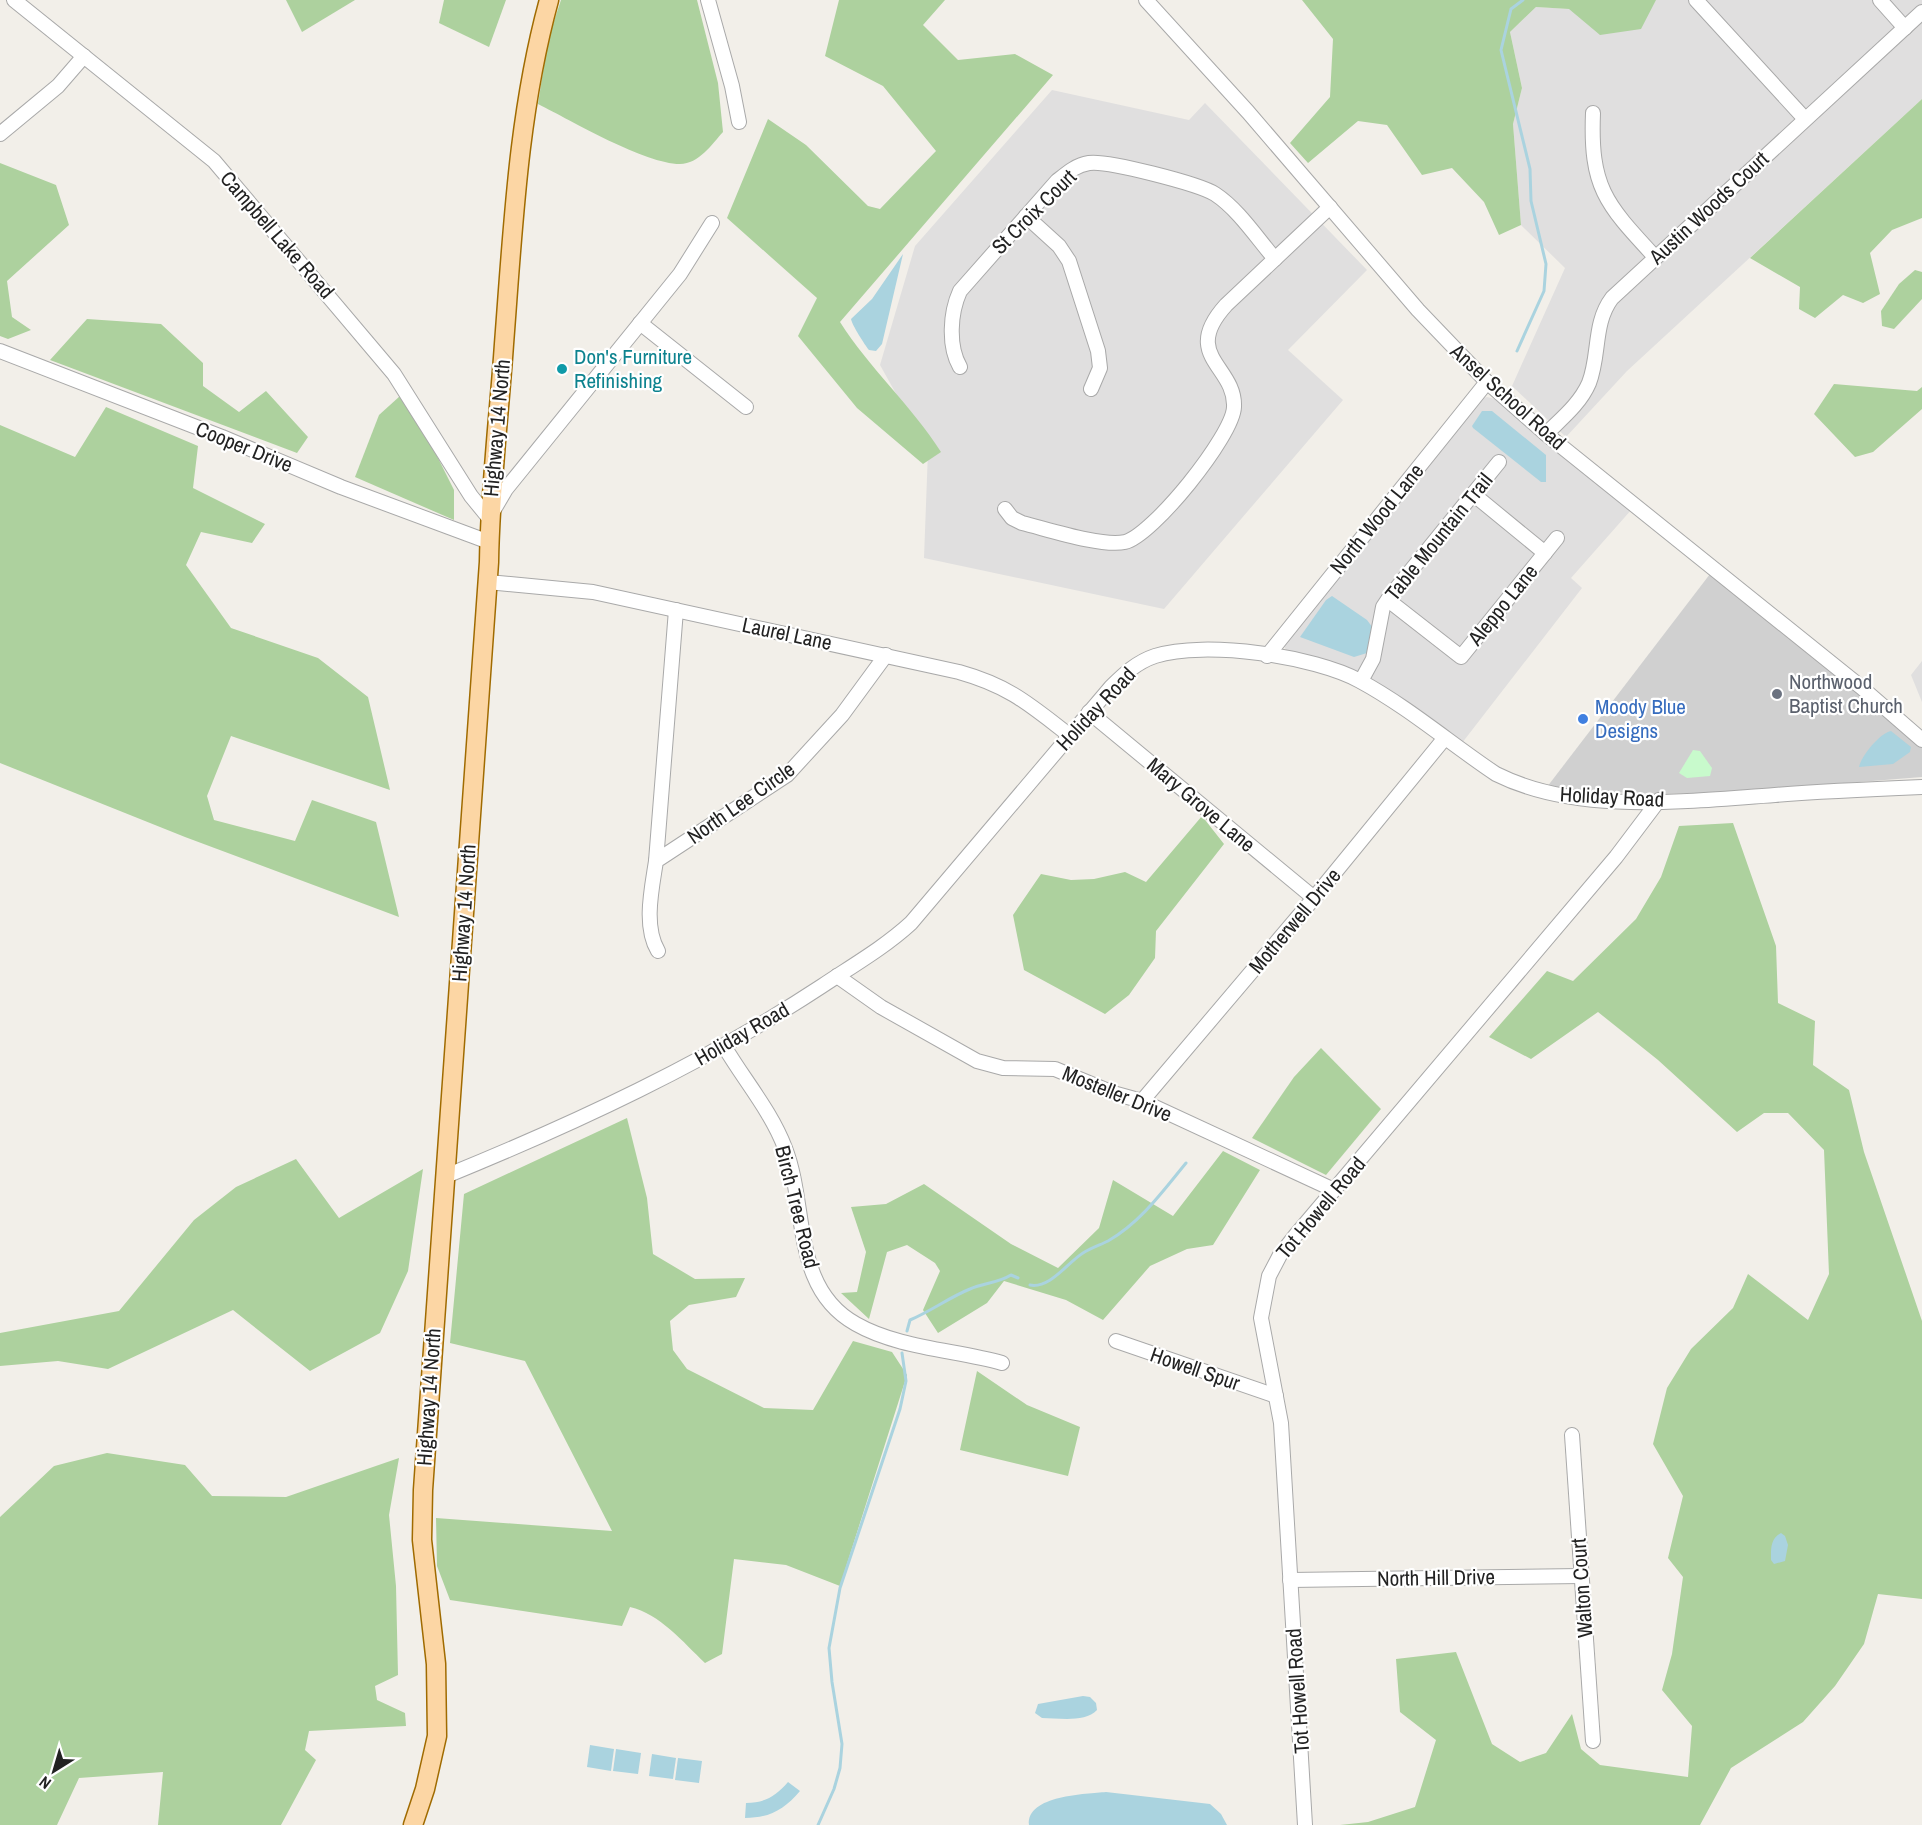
<svg xmlns="http://www.w3.org/2000/svg" width="1922" height="1825" font-family="'Archivo Narrow',sans-serif">
<style>
.residential{fill:#e0dfdf}
.religious{fill:#d0d0d0}
.forest{fill:#add19e}
.park{fill:#c8facc}
.water{fill:#aad3df}
.lines{fill:none;stroke-linecap:round;stroke-linejoin:round}
.stream{stroke:#aad3df;stroke-width:3}
.minor-casing{stroke:#a9a9a9;stroke-width:16}
.major-casing{stroke:#a06b00;stroke-width:21}
.minor{stroke:#fff;stroke-width:14}
.major{stroke:#fcd6a4;stroke-width:18}
.culture-dot{fill:#0f9aa8;stroke:#fff;stroke-width:2}
.worship-dot{fill:#6b7280;stroke:#fff;stroke-width:2}
.shop-dot{fill:#3f7fe0;stroke:#fff;stroke-width:2}
.labels{text-anchor:middle;stroke-width:4.5;stroke-linejoin:round;paint-order:stroke}
.street-label{font-size:21px;fill:#222;stroke:#fff}
.culture-label{font-size:21px;fill:#0d838f;stroke:#fff;text-anchor:start}
.worship-label{font-size:21px;fill:#5b616d;stroke:#fff;text-anchor:start}
.shop-label{font-size:21px;fill:#366cbe;stroke:#fff;text-anchor:start}
</style>
<rect width="100%" height="100%" fill="#f2efe9"/>
<g class="residential">
<path d="M1622,0H1922V99L1627,371L1566,437L1512,386L1565,268L1521,225L1513,124L1522,88L1510,32L1536,7L1569,9Z"/>
<path d="M1052,90L1189,120L1205,103L1367,270L1288,350L1343,400L1164,609L924,558L928,451L880,365L915,246Z"/>
<path d="M1487,397L1495,399L1632,509L1571,578L1582,588L1462,743L1376,681L1347,667L1286,650L1283,644L1478,400Z"/>
<path d="M1922,661V702L1911,675Z"/>
</g>
<path class="religious" d="M1710,574L1867,699L1920,745L1922,748V777L1734,792L1661,794L1577,791L1547,787Z"/>
<g class="forest">
<path d="M286,0H355L302,32Z"/>
<path d="M444,0H506L489,47L439,23Z"/>
<path d="M561,0H697L718,83L723,132C712,144 699,164 680,164C645,164 572,121 538,104L548,39Z"/>
<path d="M839,0H945L923,25L958,60L1015,54L1053,75L840,322C870,369 911,405 941,452L923,464L857,408L798,336L817,298L727,218L768,119L806,145L868,206L880,209L936,151L883,86L825,56Z"/>
<path d="M1302,0H1656L1641,29L1600,35L1569,9L1536,7L1510,32L1522,88L1513,124L1521,225L1499,235L1484,202L1452,168L1422,175L1387,125L1358,121L1308,163L1290,143L1330,97L1333,39Z"/>
<path d="M1922,99V218L1892,230L1870,253L1880,294L1863,303L1843,295L1815,318L1799,309L1800,287L1750,258Z"/>
<path d="M0,163L56,185L69,225L7,281L12,317L31,330L8,339L0,336Z"/>
<path d="M1915,270L1922,272V299L1894,329L1882,326L1881,311L1899,284Z"/>
<path d="M87,319L161,324L203,363V386L239,412L266,391L308,437L297,453L50,360Z"/>
<path d="M1834,384L1917,391L1922,387V409L1873,452L1855,457L1814,414Z"/>
<path d="M400,396L426,434L454,490V520L355,477L379,415Z"/>
<path d="M106,407L198,446L193,488L265,524L252,543L201,532L186,565L231,628L318,658L368,697L390,790L231,736L207,796L214,820L295,841L312,800L376,822L399,917L185,837L0,763V425L75,457Z"/>
<path d="M1202,816L1224,844L1156,931L1155,958L1129,995L1105,1014L1024,970L1013,915L1041,874L1071,880L1094,879L1125,872L1146,882Z"/>
<path d="M1733,823L1776,946L1778,1003L1815,1021L1813,1065L1849,1090L1864,1152L1922,1321V1599L1878,1594L1864,1644L1835,1686L1803,1722L1731,1768L1700,1825H1340L1368,1822L1415,1807L1436,1740L1400,1712L1396,1659L1456,1652L1492,1744L1520,1762L1546,1753L1572,1714L1581,1749L1600,1765L1688,1777L1692,1726L1662,1690L1672,1654L1683,1577L1668,1558L1683,1496L1653,1444L1667,1388L1691,1349L1733,1308L1748,1274L1808,1320L1829,1274L1824,1150L1788,1113H1764L1737,1132L1658,1060L1598,1012L1531,1059L1489,1037L1547,971L1573,981L1636,919L1661,877L1679,826Z"/>
<path d="M1321,1048L1381,1109L1326,1175L1252,1138L1294,1077Z"/>
<path d="M627,1118L647,1198L653,1254L695,1279L745,1278L736,1297L689,1305L670,1321L673,1350L687,1369L764,1408L813,1410L853,1341L892,1352L907,1375L840,1586L786,1565L734,1559L722,1654L705,1663C683,1642 660,1614 630,1607L622,1626L450,1600L437,1566L436,1518L612,1531L525,1361L450,1343L464,1194Z"/>
<path d="M1223,1151L1260,1170L1213,1245L1187,1249L1150,1266L1103,1320L1066,1300L1004,1281L987,1303L938,1333L923,1310L940,1271L935,1263L907,1245L887,1252L869,1319L841,1293L857,1292L866,1252L851,1207L886,1204L924,1184L1011,1244L1058,1268L1099,1228L1113,1180L1173,1216Z"/>
<path d="M296,1159L339,1218L423,1169L408,1271L380,1333L310,1371L233,1310L108,1369L58,1361L0,1366V1333L119,1311L194,1220L236,1187Z"/>
<path d="M977,1371L1027,1405L1080,1427L1068,1476L960,1450Z"/>
<path d="M107,1453L185,1465L212,1496L286,1497L399,1458L389,1515L396,1586L398,1675L375,1686L377,1700L405,1713L406,1726L309,1731L305,1750L316,1760L281,1825H158L163,1772L79,1778L57,1825H0V1517L54,1466Z"/>
</g>
<path class="park" d="M1693,750L1700,751L1712,768L1710,776L1687,778L1679,773Z"/>
<g class="water">
<path d="M903,254L882,344L876,351L869,350C865,345 852,325 851,319L872,299Z"/>
<path d="M1482,411H1492L1546,455V482H1541L1473,428L1472,426Z"/>
<path d="M1332,596L1367,620L1373,628L1367,653L1354,657L1300,637L1326,600Z"/>
<path d="M1891,731L1911,747L1910,752L1893,764L1859,767C1861,756 1880,733 1891,731Z"/>
<path d="M1781,1533L1785,1536L1788,1545L1785,1561L1774,1564L1771,1560C1771,1549 1770,1539 1781,1533Z"/>
<path d="M1083,1696L1090,1697L1096,1703L1097,1710C1085,1723 1058,1718 1042,1718L1035,1713L1038,1704Z"/>
<path d="M590,1745L614,1749L611,1771L587,1767Z"/>
<path d="M616,1749L641,1753L638,1774L613,1771Z"/>
<path d="M652,1754L676,1758L673,1779L649,1776Z"/>
<path d="M678,1758L702,1761L699,1783L675,1780Z"/>
<path d="M788,1782L800,1791C784,1810 769,1818 745,1818L746,1803C765,1803 776,1796 788,1782Z"/>
<path d="M1106,1792L1210,1804L1221,1814L1227,1825H1029C1026,1795 1087,1794 1106,1792Z"/>
</g>
<g class="lines">
<g class="stream">
<path d="M1517,351L1544,291L1546,264L1531,201L1530,169L1501,50L1511,9L1523,0"/>
<path d="M1030,1285C1050,1289 1068,1262 1083,1253C1091,1248 1100,1245 1108,1241C1141,1222 1163,1191 1186,1163"/>
<path d="M907,1331L910,1320C931,1311 950,1297 970,1289C984,1283 998,1283 1011,1275L1018,1278"/>
<path d="M818,1825L834,1789L840,1768L842,1744L832,1682L829,1648L840,1588L900,1409L906,1381L902,1353"/>
</g>
<g class="minor-casing">
<g id="minor">
<path d="M14,0L214,161L394,374L471,496L489,518L506,489L680,274L712,223"/>
<path d="M708,0L732,86L739,122"/>
<path d="M1146,0L1248,112L1418,310L1487,382L1546,434L1861,687L1922,740"/>
<path d="M1696,0L1805,119"/>
<path d="M1880,0L1905,28"/>
<path d="M1593,113C1590,188 1606,204 1655,257"/>
<path d="M0,134L58,86L84,56"/>
<path d="M1026,216L1059,246L1069,261L1098,351L1100,368L1091,389"/>
<path d="M640,323L746,407"/>
<path d="M0,351L222,437L341,487L489,542"/>
<path d="M960,367C948,346 950,313 960,291L1057,181C1067,173 1076,165 1089,163C1107,160 1199,184 1215,194C1238,209 1257,238 1275,259"/>
<path d="M1546,434C1561,419 1580,404 1589,383C1600,355 1593,323 1612,298L1922,12"/>
<path d="M1473,494L1545,553"/>
<path d="M1005,509L1012,518L1022,523C1047,529 1101,547 1125,542C1152,536 1233,436 1234,407C1236,366 1180,356 1226,305L1330,207"/>
<path d="M488,582L593,592L959,672C1009,686 1029,704 1069,735"/>
<path d="M1388,600L1461,657L1557,538"/>
<path d="M1267,656L1487,382"/>
<path d="M1361,681L1373,659L1383,607L1391,595L1499,462"/>
<path d="M1089,712L1314,898"/>
<path d="M656,861L676,610"/>
<path d="M658,951C643,926 652,888 656,861L787,775L842,715L886,655"/>
<path d="M837,976L881,1007L977,1061L1003,1068L1055,1069L1113,1093L1142,1101L1334,1190"/>
<path d="M724,1046C744,1080 771,1111 785,1148C808,1207 791,1288 856,1324C898,1348 955,1350 1002,1363"/>
<path d="M1142,1101L1314,898L1444,739"/>
<path d="M446,1176C576,1123 705,1063 822,986C852,966 885,947 911,923L1111,687C1124,674 1137,662 1155,656C1205,640 1314,656 1360,681C1408,707 1451,744 1496,774C1578,815 1686,801 1775,795C1824,791 1873,789 1922,787"/>
<path d="M1116,1341L1276,1396"/>
<path d="M1572,1435L1593,1741"/>
<path d="M1290,1580L1581,1576"/>
<path d="M1305,1825L1281,1423L1261,1318L1269,1276L1280,1255L1295,1236L1616,857L1659,800"/>
</g>
</g>
<g class="major-casing">
<path id="major" d="M413,1825L425,1789L437,1736L436,1664L422,1540L423,1490L489,562C490,490 499,417 504,344C513,228 518,113 549,0"/>
</g>
<use href="#minor" class="minor"/>
<use href="#major" class="major"/>
</g>
<circle class="culture-dot" cx="562" cy="369" r="6"/>
<circle class="worship-dot" cx="1777" cy="694" r="6"/>
<circle class="shop-dot" cx="1583" cy="719" r="6"/>
<g class="labels">
<g class="street-label">
<text transform="translate(1709 208) rotate(-43)" y="7">Austin Woods Court</text>
<text transform="translate(1034 212) rotate(-45)" y="7">St Croix Court</text>
<text transform="translate(277 235) rotate(49)" y="7">Campbell Lake Road</text>
<text transform="translate(1508 397) rotate(42)" y="7">Ansel School Road</text>
<text transform="translate(497 428) rotate(-85)" y="7">Highway 14 North</text>
<text transform="translate(244 447) rotate(22)" y="7">Cooper Drive</text>
<text transform="translate(1377 519) rotate(-51)" y="7">North Wood Lane</text>
<text transform="translate(1439 537) rotate(-51)" y="7">Table Mountain Trail</text>
<text transform="translate(1503 605) rotate(-51)" y="7">Aleppo Lane</text>
<text transform="translate(787 634) rotate(12)" y="7">Laurel Lane</text>
<text transform="translate(1096 709) rotate(-47)" y="7">Holiday Road</text>
<text transform="translate(1612 797) rotate(3)" y="7">Holiday Road</text>
<text transform="translate(741 803) rotate(-35)" y="7">North Lee Circle</text>
<text transform="translate(1201 805) rotate(40)" y="7">Mary Grove Lane</text>
<text transform="translate(464 913) rotate(-86)" y="7">Highway 14 North</text>
<text transform="translate(1295 921) rotate(-50)" y="7">Motherwell Drive</text>
<text transform="translate(742 1034) rotate(-30)" y="7">Holiday Road</text>
<text transform="translate(1117 1094) rotate(22)" y="7">Mosteller Drive</text>
<text transform="translate(797 1207) rotate(76)" y="7">Birch Tree Road</text>
<text transform="translate(1321 1208) rotate(-50)" y="7">Tot Howell Road</text>
<text transform="translate(1195 1369) rotate(19)" y="7">Howell Spur</text>
<text transform="translate(429 1397) rotate(-86)" y="7">Highway 14 North</text>
<text transform="translate(1436 1578) rotate(-1)" y="7">North Hill Drive</text>
<text transform="translate(1582 1588) rotate(-94)" y="7">Walton Court</text>
<text transform="translate(1298 1691) rotate(-94)" y="7">Tot Howell Road</text>
</g>
<g class="culture-label">
<text x="574" y="364">Don's Furniture<tspan x="574" dy="24">Refinishing</tspan></text>
</g>
<g class="worship-label">
<text x="1789" y="689">Northwood<tspan x="1789" dy="24">Baptist Church</tspan></text>
</g>
<g class="shop-label">
<text x="1595" y="714">Moody Blue<tspan x="1595" dy="24">Designs</tspan></text>
</g>
</g>
<g transform="translate(54 1771) rotate(217)" stroke="#ffffff" stroke-width="4.5" paint-order="stroke">
<path d="M0-4.5L10 22L0 15L-10 22Z" fill="#222222"/>
<text y="-9" font-size="16" font-weight="bold" text-anchor="middle" fill="#222222">N</text>
</g>
</svg>
